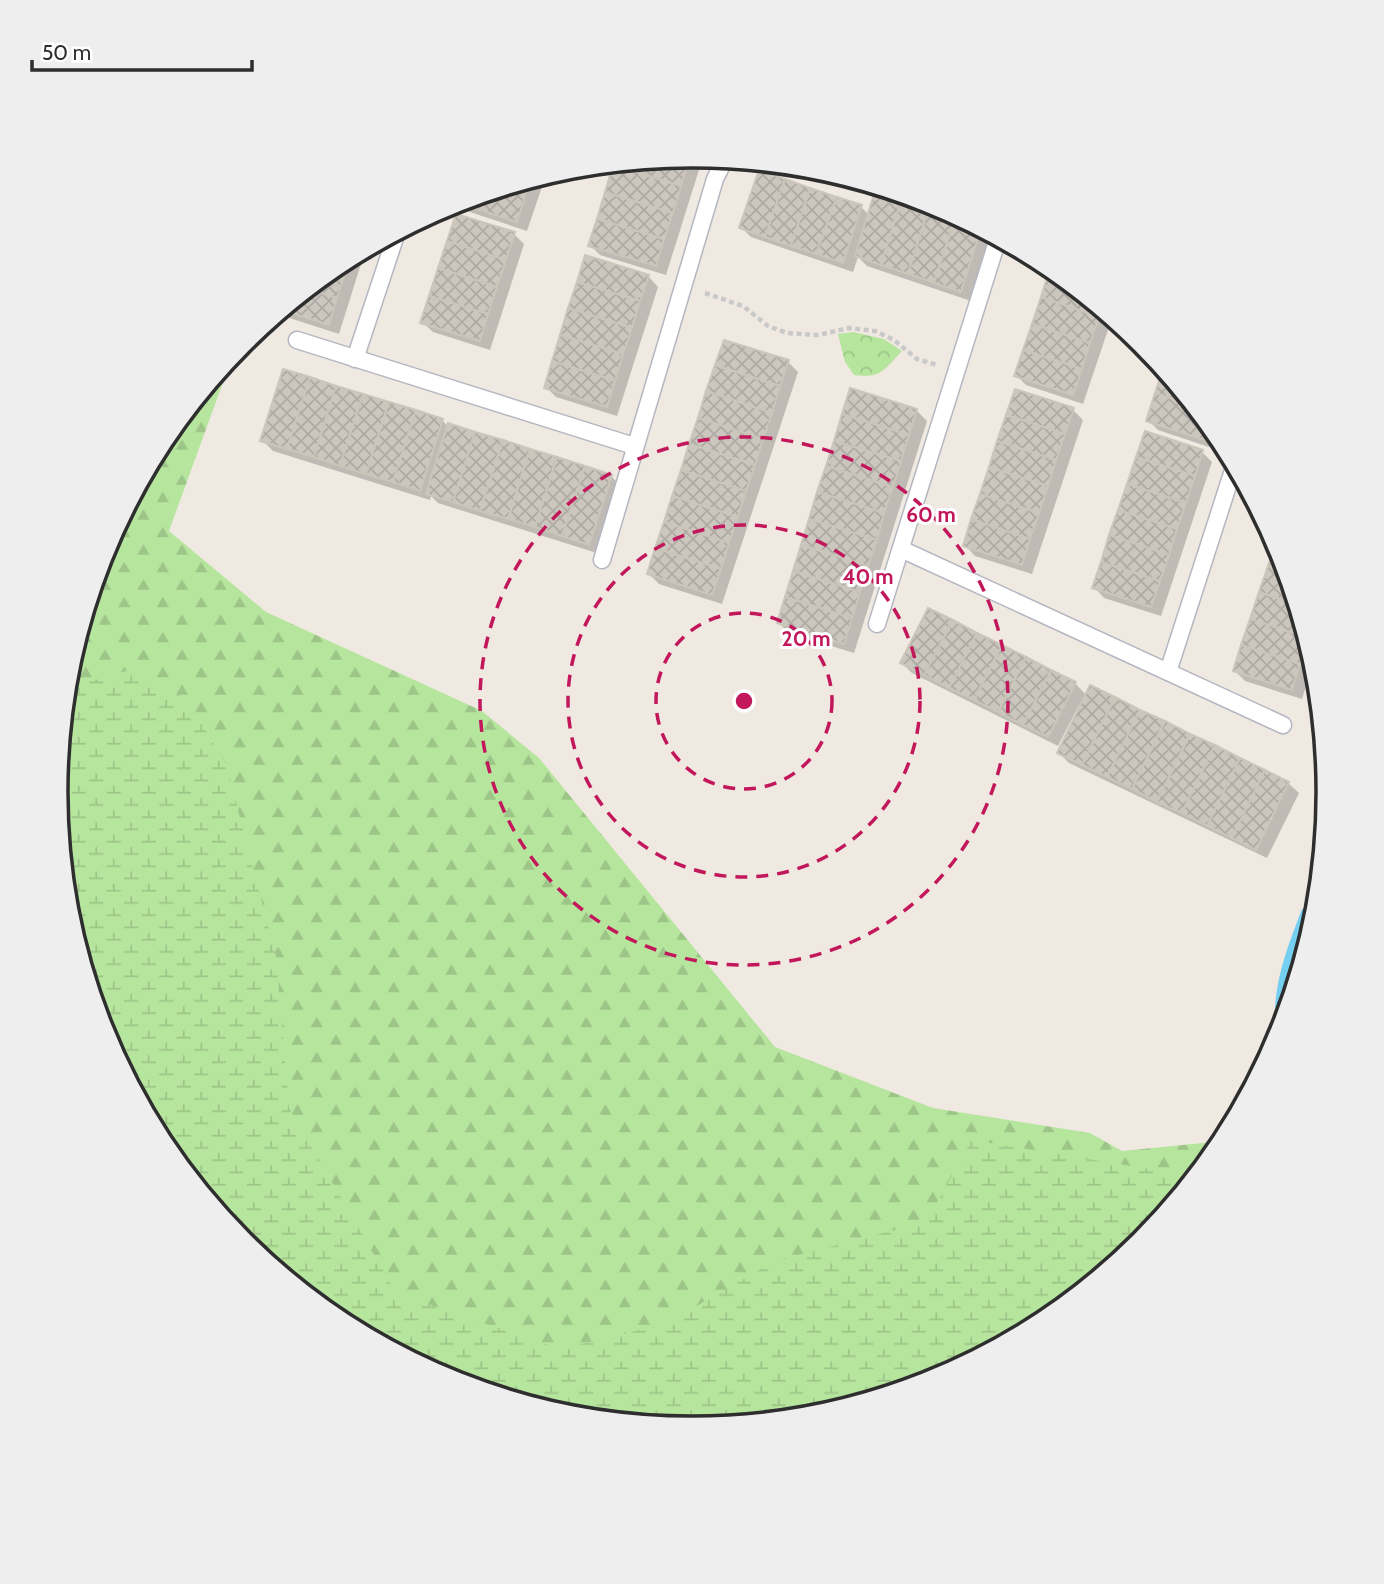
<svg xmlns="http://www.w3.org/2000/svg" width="1384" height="1584" font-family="Cabin,sans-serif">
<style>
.forest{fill:url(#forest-firs)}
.wetland{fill:url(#wetland-marsh)}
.park{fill:url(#park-crowns)}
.water{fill:#75cff0}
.shadow{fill:#0003}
.building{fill:url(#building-cross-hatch);stroke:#cbc5ba;stroke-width:2}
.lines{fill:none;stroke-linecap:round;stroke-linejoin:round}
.service-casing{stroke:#b4b7c1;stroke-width:19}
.path{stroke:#c9c9c9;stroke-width:4.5;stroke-dasharray:5 3.5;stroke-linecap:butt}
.service{stroke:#fff;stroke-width:16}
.ring{fill:none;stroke:#c2185b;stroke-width:3.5;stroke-dasharray:12 9}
.rim{fill:none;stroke:#2e2e2e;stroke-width:3.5}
.centre{fill:#c2185b;stroke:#fff;stroke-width:3.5}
.ring-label{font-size:21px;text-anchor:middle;font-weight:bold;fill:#c2185b;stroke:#fff;stroke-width:6;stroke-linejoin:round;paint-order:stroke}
</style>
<defs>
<pattern id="forest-firs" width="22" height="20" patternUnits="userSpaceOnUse" patternTransform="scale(1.75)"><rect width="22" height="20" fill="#b6e59e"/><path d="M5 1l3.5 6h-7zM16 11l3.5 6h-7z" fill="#9dc588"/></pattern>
<pattern id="wetland-marsh" width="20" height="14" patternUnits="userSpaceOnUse" patternTransform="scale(1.75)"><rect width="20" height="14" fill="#b6e59e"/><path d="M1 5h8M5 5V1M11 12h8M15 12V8" fill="none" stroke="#9dc588"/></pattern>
<pattern id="park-crowns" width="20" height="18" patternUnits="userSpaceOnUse" patternTransform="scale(1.75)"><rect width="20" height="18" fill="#b6e59e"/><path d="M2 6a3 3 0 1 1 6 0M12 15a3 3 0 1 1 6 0" fill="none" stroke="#9dc588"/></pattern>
<pattern id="building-cross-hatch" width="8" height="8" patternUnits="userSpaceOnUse" patternTransform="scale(1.75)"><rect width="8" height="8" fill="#cbc7bf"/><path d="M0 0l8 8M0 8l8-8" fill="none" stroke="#afaba4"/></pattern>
</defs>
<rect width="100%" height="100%" fill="#efe9e1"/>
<path class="forest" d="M226,363V374L169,531L266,612L482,711L539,758L775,1047L933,1108L1090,1133L1122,1151L1223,1141L1141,1242L1045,1321L935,1380L816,1416L692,1428L568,1416L448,1379L338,1321L242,1241L163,1145L104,1035L68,916L56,792L68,668L105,548L163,438Z"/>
<path class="wetland" d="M130,670L187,699L226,764L276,956L289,1108L396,1293L560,1349L665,1324L775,1261L926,1222L972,1140L1186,1175L1192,1180L1141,1242L1045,1321L935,1380L816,1416L692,1428L568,1416L448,1379L338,1321L242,1241L163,1145L104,1035L68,916L56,792L66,688Z"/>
<path class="park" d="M853,332L884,339L902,351C885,369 881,379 854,375L845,362L838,334Z"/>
<path class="water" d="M1317,906L1316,916L1277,1040C1269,993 1286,951 1302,909Z"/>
<g class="shadow">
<path d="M692,156L703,157L666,275L600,255L590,245L615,164Z"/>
<path d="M546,175L527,231L470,212L460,202Z"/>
<path d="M861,207L869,215L979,232L989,243L971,301L867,266L858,257L853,272L751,237L741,227Z"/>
<path d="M514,234L524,244L490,350L433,332L422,322Z"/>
<path d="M366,248L339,334L277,314L339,263Z"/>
<path d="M1052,268L1112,318L1083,404L1026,385L1016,375Z"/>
<path d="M648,276L658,287L617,416L556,397L546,387Z"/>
<path d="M788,362L798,372L722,604L659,584L649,574Z"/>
<path d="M1165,370L1219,437L1215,449L1158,430L1148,420Z"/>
<path d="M916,410L927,421L854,653L789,633L779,623Z"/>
<path d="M1073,410L1083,420L1032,574L975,556L965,545Z"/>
<path d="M442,420L449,428L611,476L621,486L600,554L438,503L431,496L430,500L273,451L262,440Z"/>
<path d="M1202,452L1212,462L1161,616L1104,598L1094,587Z"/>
<path d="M1280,549L1314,662L1302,699L1245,681L1235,671Z"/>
<path d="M902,663L1075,683L1087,696L1288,783L1299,793L1267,858L1069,763L1059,753L1082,707L1079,705L1058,746L912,673Z"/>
</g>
<g class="building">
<path d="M683,157L689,159L681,186L613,165Z"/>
<path d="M613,165L681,186L673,213L605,192Z"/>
<path d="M759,170L785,179L765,237L739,228Z"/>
<path d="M531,179L525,196L502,188Z"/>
<path d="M785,179L810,188L791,246L765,237Z"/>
<path d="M502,188L525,196L517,222L458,203Z"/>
<path d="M810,188L837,197L816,254L791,246Z"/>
<path d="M605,192L673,213L664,239L597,219Z"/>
<path d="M874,194L900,204L881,265L855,256Z"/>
<path d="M837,197L862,205L843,263L816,254Z"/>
<path d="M900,204L927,213L908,274L881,265Z"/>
<path d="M927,213L954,222L934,283L908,274Z"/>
<path d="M456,214L515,232L506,260L447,241Z"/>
<path d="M597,219L664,239L656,266L588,246Z"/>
<path d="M954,222L980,231L961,292L934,283Z"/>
<path d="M447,241L506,260L497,287L438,268Z"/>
<path d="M585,255L649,275L640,301L577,282Z"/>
<path d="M350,257L346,271L334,267L339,263Z"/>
<path d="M334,267L346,271L337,298L308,289Z"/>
<path d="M438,268L497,287L488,314L429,296Z"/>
<path d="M1049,271L1059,275L1102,309L1099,317L1041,297Z"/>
<path d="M577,282L640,301L632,328L568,308Z"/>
<path d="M308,289L337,298L329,325L282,310Z"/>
<path d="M429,296L488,314L480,341L420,323Z"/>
<path d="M1041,297L1099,317L1090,343L1032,324Z"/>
<path d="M568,308L632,328L623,354L560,335Z"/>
<path d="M1032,324L1090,343L1082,369L1023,350Z"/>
<path d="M560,335L623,354L615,381L552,361Z"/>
<path d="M724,340L789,360L780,386L715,365Z"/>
<path d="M1023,350L1082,369L1073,395L1014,376Z"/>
<path d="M552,361L615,381L607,407L544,388Z"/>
<path d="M715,365L780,386L772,413L706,391Z"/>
<path d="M283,369L310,377L287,449L260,441Z"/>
<path d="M1163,369L1194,406L1155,393Z"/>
<path d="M310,377L336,386L314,457L287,449Z"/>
<path d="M336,386L363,394L340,466L314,457Z"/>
<path d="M850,388L917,409L909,435L842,414Z"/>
<path d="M1015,389L1074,408L1065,434L1006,415Z"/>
<path d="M706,391L772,413L763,439L698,418Z"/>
<path d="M1155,393L1194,406L1210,426L1205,440L1146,421Z"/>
<path d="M363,394L389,402L366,474L340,466Z"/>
<path d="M389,402L416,410L393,482L366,474Z"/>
<path d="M416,410L443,419L420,491L393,482Z"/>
<path d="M842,414L909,435L901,461L834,441Z"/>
<path d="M1006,415L1065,434L1056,460L997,441Z"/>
<path d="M698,418L763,439L755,465L689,444Z"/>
<path d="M448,423L475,432L453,502L426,494Z"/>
<path d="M1145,431L1203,450L1195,476L1136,457Z"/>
<path d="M475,432L503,440L480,511L453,502Z"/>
<path d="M503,440L530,449L508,519L480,511Z"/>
<path d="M834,441L901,461L893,487L826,466Z"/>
<path d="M997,441L1056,460L1048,486L989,467Z"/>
<path d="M689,444L755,465L746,491L681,470Z"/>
<path d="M530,449L557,457L535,527L508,519Z"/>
<path d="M557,457L585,466L562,536L535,527Z"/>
<path d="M1136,457L1195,476L1186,503L1127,484Z"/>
<path d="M585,466L612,475L589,545L562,536Z"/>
<path d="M826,466L893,487L884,513L817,492Z"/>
<path d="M989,467L1048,486L1039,513L980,494Z"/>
<path d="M681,470L746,491L738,517L672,496Z"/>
<path d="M1127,484L1186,503L1177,529L1118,510Z"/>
<path d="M817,492L884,513L877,540L809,519Z"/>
<path d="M980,494L1039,513L1030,539L971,519Z"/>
<path d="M672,496L738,517L729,543L664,522Z"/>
<path d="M1118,510L1177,529L1169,555L1109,535Z"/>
<path d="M809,519L877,540L868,566L801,545Z"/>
<path d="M971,519L1030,539L1022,565L963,546Z"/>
<path d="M664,522L729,543L721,569L655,548Z"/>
<path d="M1109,535L1169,555L1160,581L1101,562Z"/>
<path d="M1276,541L1280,549L1287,572L1268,566Z"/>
<path d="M801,545L868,566L860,592L793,571Z"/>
<path d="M655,548L721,569L712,595L647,574Z"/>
<path d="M1101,562L1160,581L1151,607L1092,588Z"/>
<path d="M1268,566L1287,572L1297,605L1259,592Z"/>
<path d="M793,571L860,592L852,618L785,597Z"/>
<path d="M1259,592L1297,605L1306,637L1250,619Z"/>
<path d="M785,597L852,618L844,644L777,623Z"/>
<path d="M928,608L953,620L924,675L900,663Z"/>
<path d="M1250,619L1306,637L1308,642L1300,664L1241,645Z"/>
<path d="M953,620L977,633L949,688L924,675Z"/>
<path d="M977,633L1002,645L974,700L949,688Z"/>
<path d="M1002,645L1026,657L998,712L974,700Z"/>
<path d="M1241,645L1300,664L1292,690L1233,671Z"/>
<path d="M1026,657L1051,670L1023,725L998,712Z"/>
<path d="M1051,670L1076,682L1048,737L1023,725Z"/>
<path d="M1090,685L1115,697L1082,765L1057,753Z"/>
<path d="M1115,697L1140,710L1107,777L1082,765Z"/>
<path d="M1140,710L1165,721L1132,789L1107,777Z"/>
<path d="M1165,721L1190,734L1157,802L1132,789Z"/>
<path d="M1190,734L1215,745L1182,813L1157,802Z"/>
<path d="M1215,745L1240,758L1207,826L1182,813Z"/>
<path d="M1240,758L1265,770L1232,838L1207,826Z"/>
<path d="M1265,770L1289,782L1256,850L1232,838Z"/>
</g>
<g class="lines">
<g class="service-casing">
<g id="service">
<path d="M297,340L634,446"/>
<path d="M355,359L397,232"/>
<path d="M901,549L1283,725"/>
<path d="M602,560L715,179L725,159"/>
<path d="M877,624L996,245L994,236"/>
<path d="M1168,672L1235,464"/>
</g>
</g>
<path class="path" d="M705,293L743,306L768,326L787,333L818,335L849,328L875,331L894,340L917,359L937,365"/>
<use href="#service" class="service"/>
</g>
<g class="ring">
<circle cx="744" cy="701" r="88"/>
<circle cx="744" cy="701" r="176"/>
<circle cx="744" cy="701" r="264"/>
</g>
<path d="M0 0H1384V1584H0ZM68 792a624 624 0 1 1 1248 0a624 624 0 1 1-1248 0Z" fill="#eee" fill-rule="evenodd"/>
<path class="rim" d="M68 792a624 624 0 1 1 1248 0a624 624 0 1 1-1248 0Z"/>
<circle cx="744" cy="701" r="10" class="centre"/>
<g class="ring-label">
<text x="931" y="522">60 m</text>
<text x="868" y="584">40 m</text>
<text x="806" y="646">20 m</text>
</g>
<path d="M32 60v10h220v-10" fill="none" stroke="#2e2e2e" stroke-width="3.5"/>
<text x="42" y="60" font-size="21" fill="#2e2e2e" stroke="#ffffff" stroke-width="5" paint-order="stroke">50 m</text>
</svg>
